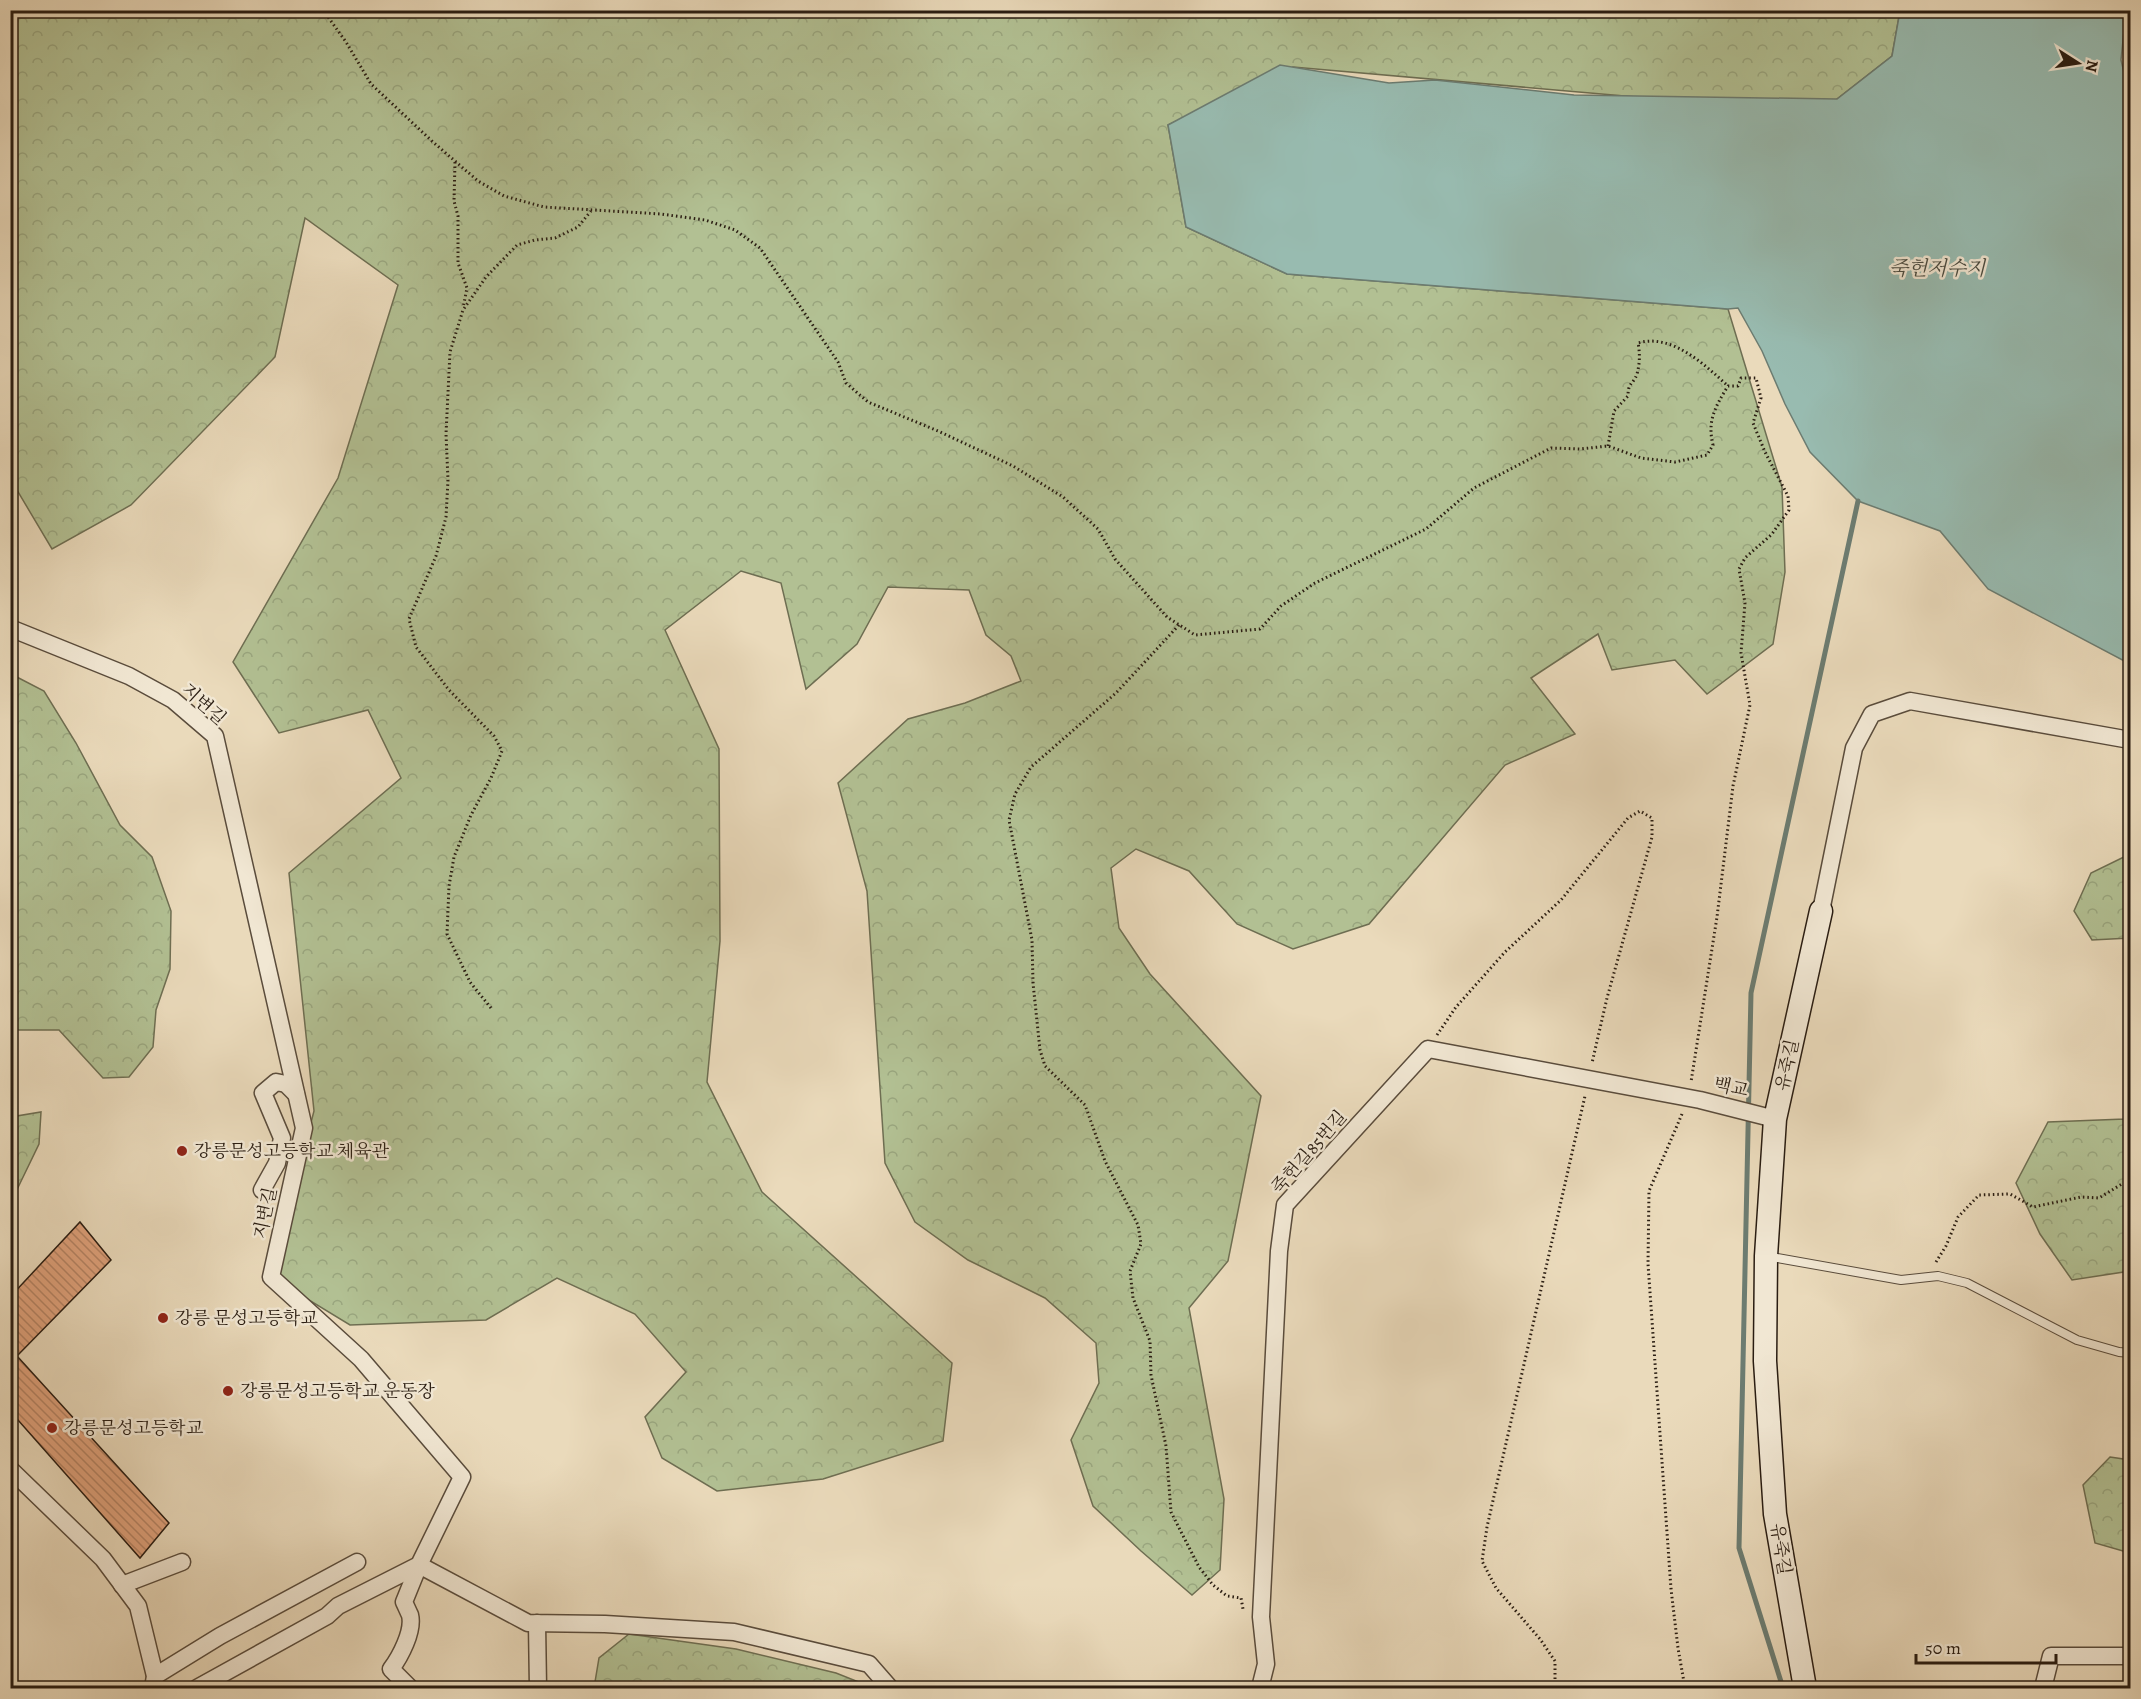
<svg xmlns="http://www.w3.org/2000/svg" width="2141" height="1699" font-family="Alegreya,'Noto Serif KR',serif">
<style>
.forest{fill:url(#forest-crowns);stroke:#6e6e52;stroke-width:1.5}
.water{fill:#98bbb0;stroke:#6c7c71;stroke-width:1.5}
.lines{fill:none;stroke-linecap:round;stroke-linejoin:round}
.stream{stroke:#6c7c71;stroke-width:5}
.building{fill:url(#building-back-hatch);stroke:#2a1d12;stroke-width:1.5}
.lane-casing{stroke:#5a4c3c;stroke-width:10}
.street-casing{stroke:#5a4c3c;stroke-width:19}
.secondary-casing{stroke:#2a1d12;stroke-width:25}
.path{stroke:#2a1d12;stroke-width:3;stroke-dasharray:1.5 3;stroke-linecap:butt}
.lane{stroke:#f1e7d3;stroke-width:8}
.street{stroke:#f1e7d3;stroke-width:16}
.secondary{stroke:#f1e7d3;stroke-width:22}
.poi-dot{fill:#8f2418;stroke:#f1e7d3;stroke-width:2}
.labels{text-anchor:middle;stroke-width:5;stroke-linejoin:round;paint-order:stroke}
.street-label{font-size:18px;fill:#2a1d12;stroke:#f1e7d3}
.poi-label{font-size:18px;fill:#2a1d12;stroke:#f1e7d3;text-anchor:start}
.water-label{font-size:20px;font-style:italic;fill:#4b4c41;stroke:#f1e7d3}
</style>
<defs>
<pattern id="forest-crowns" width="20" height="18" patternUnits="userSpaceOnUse" patternTransform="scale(1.5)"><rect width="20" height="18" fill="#b2c093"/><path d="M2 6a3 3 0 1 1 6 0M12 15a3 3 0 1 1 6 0" fill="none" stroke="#99a57e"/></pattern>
<pattern id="building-back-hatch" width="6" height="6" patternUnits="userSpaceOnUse" patternTransform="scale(1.5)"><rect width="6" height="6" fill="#dfa17b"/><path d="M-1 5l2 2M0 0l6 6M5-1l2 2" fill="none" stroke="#b58363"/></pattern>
</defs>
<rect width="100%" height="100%" fill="#eadabb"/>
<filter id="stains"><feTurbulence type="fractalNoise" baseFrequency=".00333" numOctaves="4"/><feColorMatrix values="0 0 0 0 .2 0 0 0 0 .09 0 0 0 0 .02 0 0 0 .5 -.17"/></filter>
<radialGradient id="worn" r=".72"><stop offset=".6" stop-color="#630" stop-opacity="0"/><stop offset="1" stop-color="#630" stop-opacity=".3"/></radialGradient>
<g class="forest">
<path d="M10,11H1900L1892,56L1819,113L1293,67L1168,125L1186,227L1287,274L1728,309L1782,487L1785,572L1773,644L1707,694L1675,660L1612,670L1598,634L1531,678L1575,734L1505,765L1369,924L1293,949L1237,924L1189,871L1136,849L1111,868L1119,928L1150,974L1261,1096L1228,1261L1189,1308L1224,1499L1220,1570L1192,1595L1141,1551L1093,1506L1071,1440L1099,1383L1096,1343L1045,1298L968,1260L915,1222L885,1163L867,891L838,783L908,719L965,703L1021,681L1011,656L986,635L969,590L888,587L857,644L806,689L781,583L741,571L665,630L719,749L720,941L707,1082L762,1192L952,1363L943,1441L823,1479L717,1491L662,1458L645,1417L686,1372L635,1314L557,1278L486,1320L350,1325L271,1277L314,1111L289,873L401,778L368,710L279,733L233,662L338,478L398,285L305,218L275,357L131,505L52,549L11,480Z"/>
<path d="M11,674L44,691L76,743L120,825L152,857L171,911L170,969L156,1010L153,1047L129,1077L103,1078L59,1030H19L11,1028Z"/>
<path d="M2130,854V938L2092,940L2074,911L2091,873Z"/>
<path d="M41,1112L39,1144L11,1202V1117Z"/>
<path d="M2130,1116V1271L2072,1280L2040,1234L2016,1183L2048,1122L2125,1119Z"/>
<path d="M2110,1457L2130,1460V1553L2095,1543L2083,1485Z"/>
<path d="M629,1634L736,1649L836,1673L864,1684L867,1688H594L599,1658Z"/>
</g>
<path class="water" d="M1900,11H2126L2121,60L2130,98V664L1988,589L1940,531L1858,501L1810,452L1785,404L1762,351L1738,308L1728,309L1287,274L1186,227L1168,125L1280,65L1389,83L1435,80L1574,95L1837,99L1892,56Z"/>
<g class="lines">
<path class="stream" d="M1783,1688L1739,1548L1751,993L1858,501"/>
</g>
<path class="building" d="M80,1222L111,1260L17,1356L169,1523L140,1558L10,1411V1297Z"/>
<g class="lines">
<g class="lane-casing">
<path id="lane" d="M1766,1256L1901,1280L1938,1276L1967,1283L2077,1340L2119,1352L2130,1353"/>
</g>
<g class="street-casing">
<g id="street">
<path d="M10,628L129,676L173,700L215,736L304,1128L271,1277L361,1359L462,1477L419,1565L338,1606L327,1616L197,1688"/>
<path d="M1821,911L1854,748L1872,714L1910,701L2130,740"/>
<path d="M262,1190L277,1163L282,1138L263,1093L276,1082L286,1084L296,1094"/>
<path d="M10,1469L103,1559L138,1606L155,1676L153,1688"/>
<path d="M122,1585L182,1562"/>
<path d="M537,1623L538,1688"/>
<path d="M155,1676L220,1636L357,1562"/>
<path d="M410,1688L391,1669C400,1657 414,1631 410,1615C408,1611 406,1606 404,1602L419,1565L528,1623L605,1624L734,1632L869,1664L890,1688"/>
<path d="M1260,1688L1266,1664L1261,1617L1279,1251L1285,1205L1428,1049L1700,1100L1775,1119"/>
<path d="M2043,1688L2051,1656H2130"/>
</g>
</g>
<g class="secondary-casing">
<path id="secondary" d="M1805,1688L1775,1514L1765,1361L1766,1256L1775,1119L1821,911"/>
</g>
<g class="path">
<path d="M323,10L346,42L371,84L433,142L478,181L504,196L544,207L661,214L705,220L735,230L760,248L838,362L846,383L868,402L938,431L1013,466L1063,497L1098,529L1115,559L1167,617L1195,635L1260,629L1281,606L1315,583L1426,529L1474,488L1551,448L1580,449L1608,446L1641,458L1675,462L1707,455L1713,445C1707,421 1715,407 1728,386H1738L1741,378H1756L1761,398L1753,423L1765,452L1788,496L1789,510L1772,534L1745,558L1739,569L1745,603L1741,653L1750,705L1733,786L1717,917L1691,1082"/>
<path d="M455,162L454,201L458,216V263L467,288L463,308"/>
<path d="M1608,446L1614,411L1628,396C1628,382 1633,385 1637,374C1640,363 1640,353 1638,343C1672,333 1705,365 1728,386"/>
<path d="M1179,625L1116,693L1031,767L1015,794L1009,820L1032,940L1033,983L1040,1050L1045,1066L1085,1105L1105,1161L1138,1225L1141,1244L1130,1271L1133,1298L1150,1341L1151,1375L1166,1446L1171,1512L1199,1567L1213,1585L1227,1596L1241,1598L1243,1609"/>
<path d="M491,1008L470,982L447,934L449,886L454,857L471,815L491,778L502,751L494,736L449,690L416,647L409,619L436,556L446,517L448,480L446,434L450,352L463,310L486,277L517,245L535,240L555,238L578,227L591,211"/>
<path d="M1437,1035L1456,1007L1505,952L1561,900L1628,818L1640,811L1652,818V837L1607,998L1592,1063"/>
<path d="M1682,1114L1649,1191L1648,1264L1671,1589L1678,1648L1685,1688"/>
<path d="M1936,1262L1946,1246L1958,1217L1979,1195L2010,1194L2033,1207L2081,1197L2099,1198L2130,1179"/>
<path d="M1555,1688V1661L1540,1639L1496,1588L1482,1561L1487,1527L1585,1096"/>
</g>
<use href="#lane" class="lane"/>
<use href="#street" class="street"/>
<use href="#secondary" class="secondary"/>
</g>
<g class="poi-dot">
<circle cx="182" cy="1151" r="6"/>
<circle cx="163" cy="1318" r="6"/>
<circle cx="228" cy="1391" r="6"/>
<circle cx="52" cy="1428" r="6"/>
</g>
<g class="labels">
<g class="street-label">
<text transform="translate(204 704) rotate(42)" y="6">지변길</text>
<text transform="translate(1787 1065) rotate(-78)" y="6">유죽길</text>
<text transform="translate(1731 1087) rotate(13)" y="6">백교</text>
<text transform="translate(1309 1152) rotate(-49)" y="6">죽헌길85번길</text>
<text transform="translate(265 1213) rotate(-78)" y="6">지변길</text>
<text transform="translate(1781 1549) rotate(81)" y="6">유죽길</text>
</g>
<g class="poi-label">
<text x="194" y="1157">강릉문성고등학교 체육관</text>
<text x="175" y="1324">강릉 문성고등학교</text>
<text x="240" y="1397">강릉문성고등학교 운동장</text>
<text x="64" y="1434">강릉문성고등학교</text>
</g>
<g class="water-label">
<text x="1937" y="275">죽헌저수지</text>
</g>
</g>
<rect width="2141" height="1699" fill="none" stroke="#eadabb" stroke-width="36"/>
<rect x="12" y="12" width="2117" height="1675" fill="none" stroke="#2a1d12" stroke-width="3"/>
<rect x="18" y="18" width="2105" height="1663" fill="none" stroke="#2a1d12" stroke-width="1.5"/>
<g transform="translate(2078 63) rotate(102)" stroke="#f1e7d3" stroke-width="4.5" paint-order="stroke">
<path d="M0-4.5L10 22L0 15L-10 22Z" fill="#2a1d12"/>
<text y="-9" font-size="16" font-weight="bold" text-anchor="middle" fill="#2a1d12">N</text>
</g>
<path d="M1916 1654v9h140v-9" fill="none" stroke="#2a1d12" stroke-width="3"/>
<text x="1925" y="1654" font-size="18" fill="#2a1d12" stroke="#f1e7d3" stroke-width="4.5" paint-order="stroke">50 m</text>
<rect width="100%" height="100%" filter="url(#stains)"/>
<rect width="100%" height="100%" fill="url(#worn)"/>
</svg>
